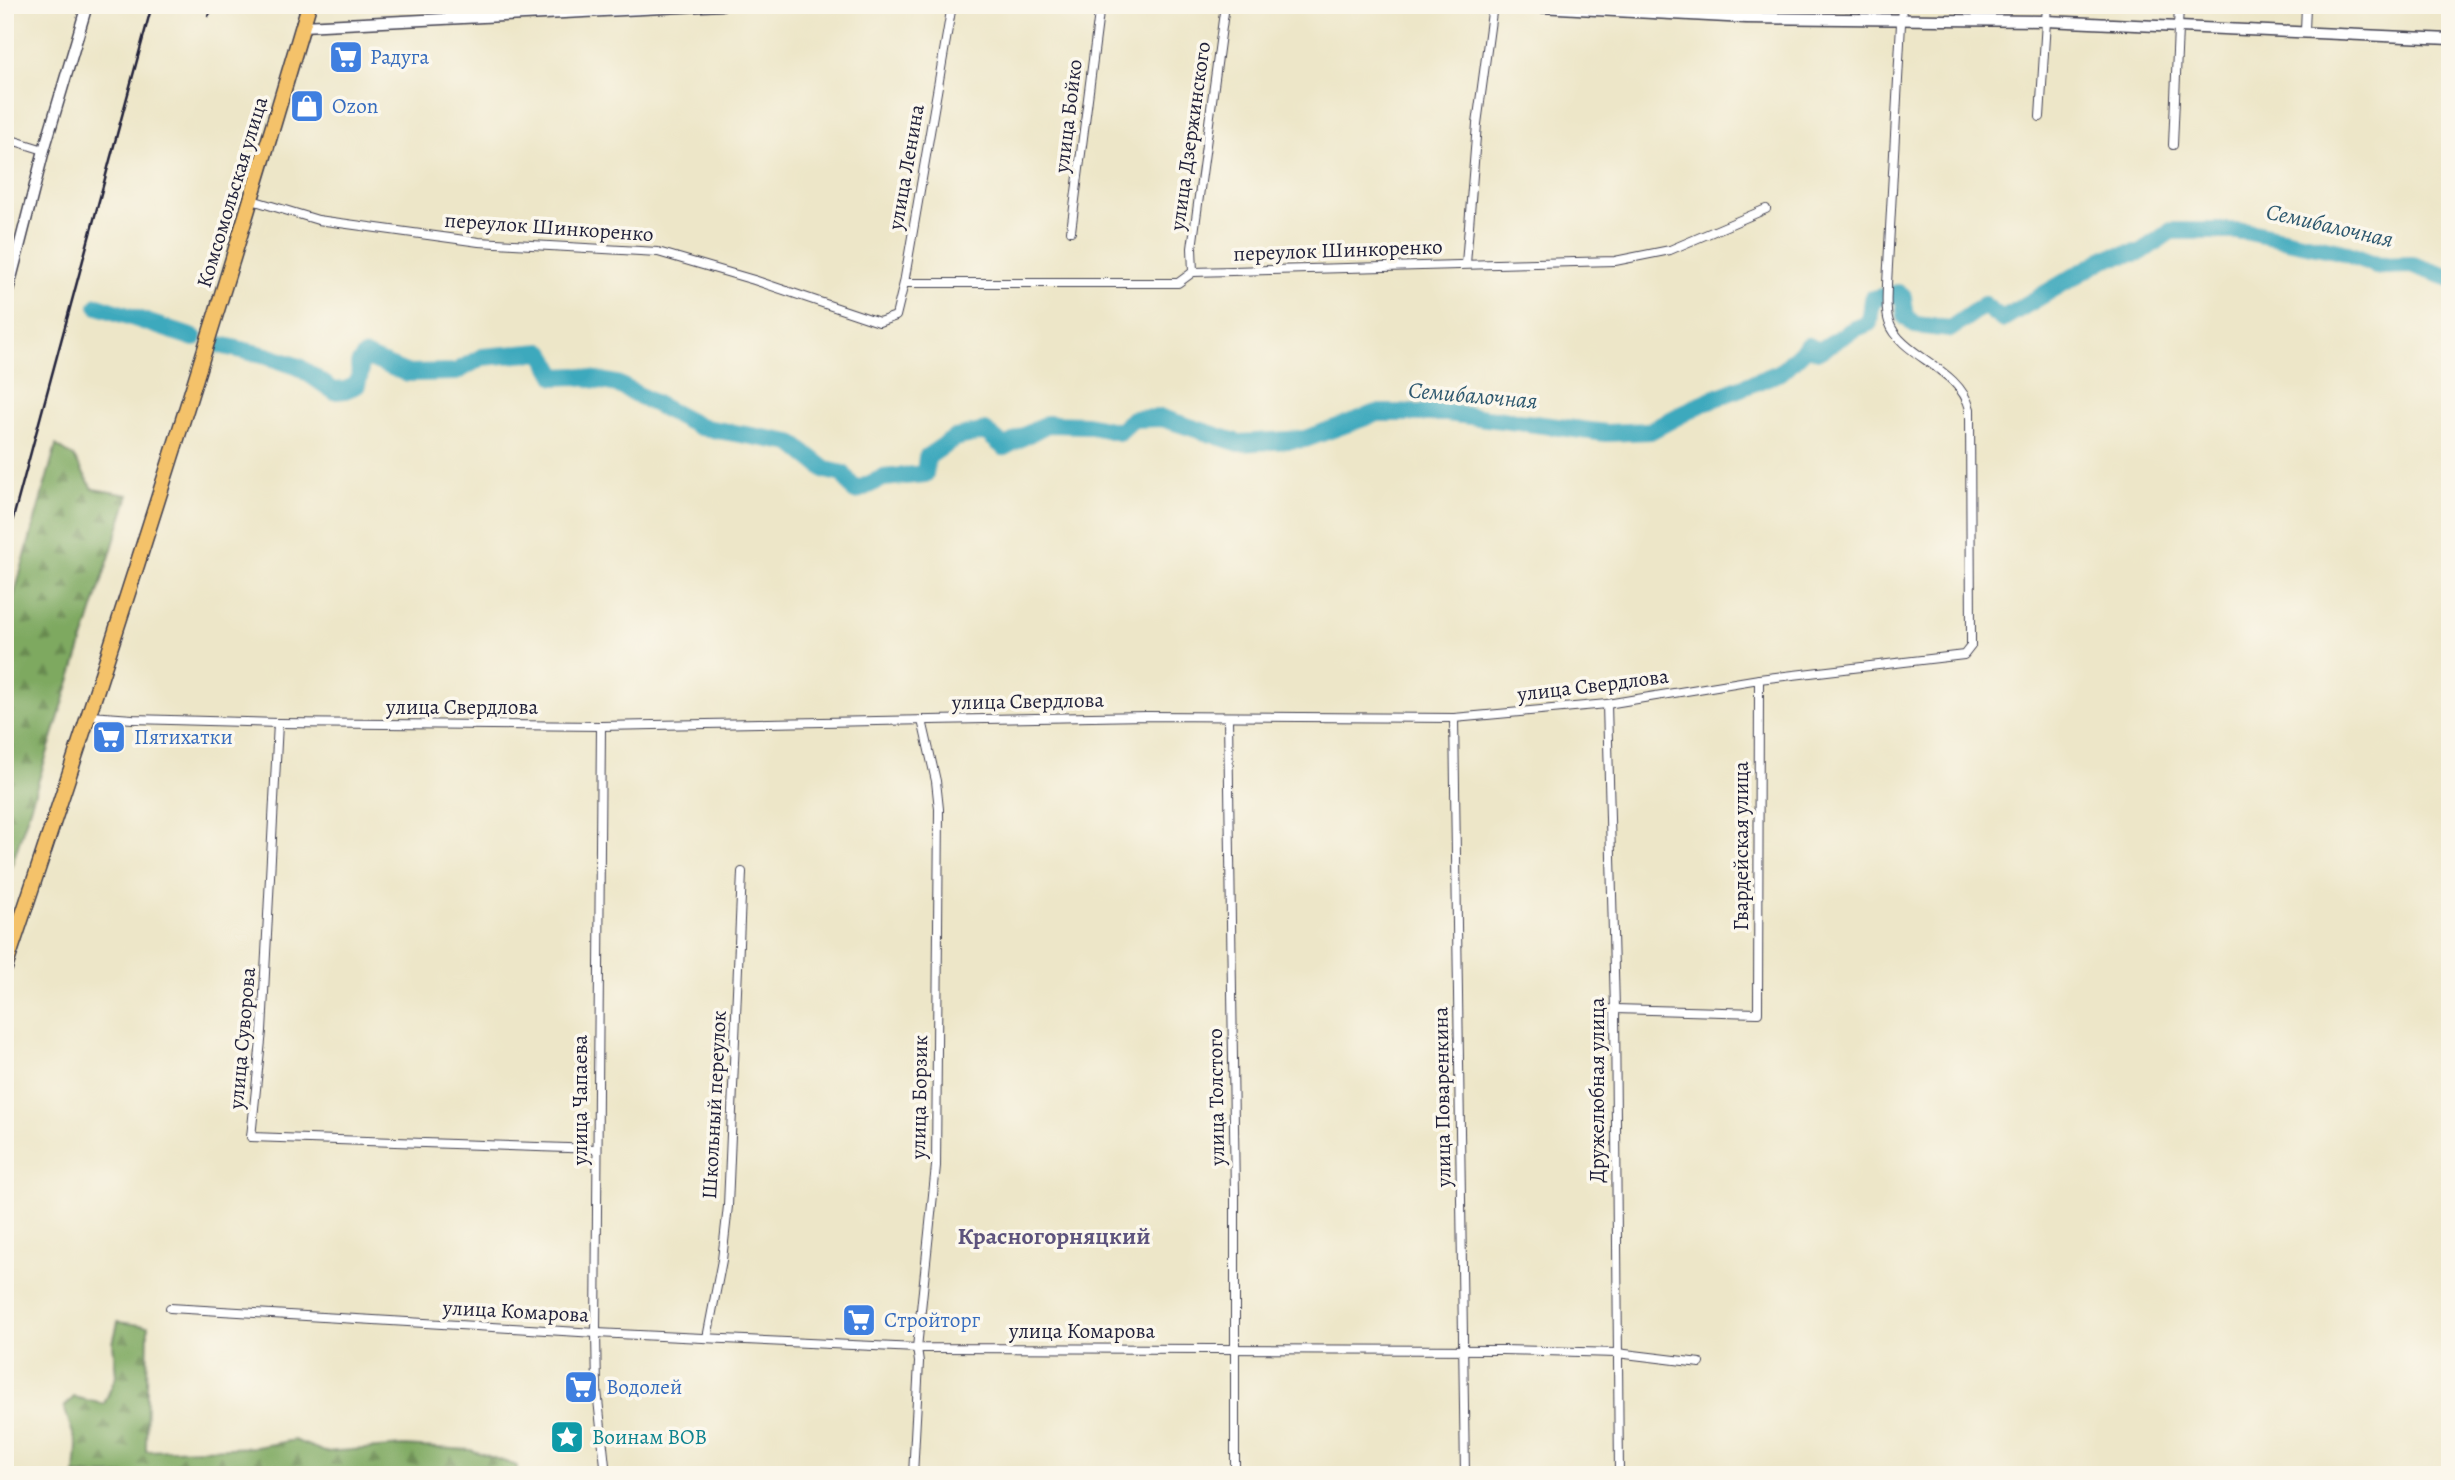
<svg xmlns="http://www.w3.org/2000/svg" width="2455" height="1480" font-family="Alegreya,serif">
<style>
.forest{fill:url(#forest-firs);stroke:#50664e;stroke-width:2}
.lines{fill:none;stroke-linecap:round;stroke-linejoin:round}
.river{stroke:#3ea9bd;stroke-width:18}
.minor-casing{stroke:#403f50;stroke-width:10}
.tertiary-casing{stroke:#403f50;stroke-width:13}
.primary-casing{stroke:#403f50;stroke-width:17}
.minor{stroke:#fff;stroke-width:8}
.tertiary{stroke:#fff;stroke-width:10}
.primary{stroke:#f4c26a;stroke-width:14}
.rail{stroke:#22223b;stroke-width:2.5}
.labels{text-anchor:middle;stroke-width:7;stroke-linejoin:round;paint-order:stroke}
.shop-label{font-size:21px;fill:#366cbe;stroke:#fbf7ec;text-anchor:start}
.street-label{font-size:21px;fill:#22223b;stroke:#fbf7ec}
.culture-label{font-size:21px;fill:#0d838f;stroke:#fbf7ec;text-anchor:start}
.water-label{font-size:23px;font-style:italic;fill:#2d586f;stroke:#fbf7ec}
.quarter-label{font-size:24px;font-weight:bold;fill:#5d537d;stroke:#fbf7ec}
</style>
<defs>
<pattern id="forest-firs" width="22" height="20" patternUnits="userSpaceOnUse" patternTransform="scale(1.75)"><rect width="22" height="20" fill="#7ea960"/><path d="M5 1l3.5 6h-7zM16 11l3.5 6h-7z" fill="#678950"/></pattern>
</defs>
<rect width="100%" height="100%" fill="#fbf7ec"/>
<filter id="ink" filterUnits="userSpaceOnUse"><feTurbulence type="fractalNoise" baseFrequency=".0143" numOctaves="2"/><feDisplacementMap in="SourceGraphic" scale="14" xChannelSelector="R" yChannelSelector="G"/><feConvolveMatrix kernelMatrix="1 2 1 2 8 2 1 2 1" color-interpolation-filters="sRGB"/></filter>
<filter id="wash" filterUnits="userSpaceOnUse"><feTurbulence type="fractalNoise" baseFrequency=".00686" numOctaves="4" result="noise"/><feDisplacementMap in="SourceGraphic" scale="28" xChannelSelector="R" yChannelSelector="G"/><feGaussianBlur stdDeviation="1.57" result="paint"/><feColorMatrix in="noise" values="0 0 0 0 0 0 0 0 0 0 0 0 0 0 0 0 0 1.4 0 .05"/><feComposite in="paint" operator="in"/></filter>
<g filter="url(#wash)">
<rect width="100%" height="100%" fill="#ede6c8"/>
<g class="forest">
<path d="M56,445L74,457L93,489L129,495L5,887V628Z"/>
<path d="M118,1322L148,1326L146,1451L256,1447L294,1440L325,1452L403,1446L471,1450L517,1466V1475H75L77,1446L64,1407L74,1397L104,1404L116,1376L113,1343Z"/>
</g>
<g class="lines">
<g class="river">
<path d="M98,306L194,338"/>
<path d="M220,345L267,356L299,367L334,391L345,390L357,385L360,374L359,364L365,356L406,373L456,372L482,357L542,352L556,377L576,376L617,384L700,427L792,443L826,470L843,474L855,491L883,478L925,474L927,457L955,438L985,431L1004,447L1047,424L1087,425L1119,432L1133,419L1162,418L1239,443L1305,439L1377,413H1447L1606,433L1650,431L1703,403L1781,372L1808,346L1819,351L1854,329L1869,323L1872,299L1898,293L1903,297L1906,317L1915,325L1950,329L1984,305L2002,319L2106,258L2141,252L2171,231H2244L2340,251L2379,266L2413,265L2450,278"/>
</g>
</g>
</g>
<g filter="url(#ink)">
<g class="lines">
<g class="minor-casing">
<g id="minor">
<path d="M1746,18L1747,5"/>
<path d="M2305,31L2306,5"/>
<path d="M2040,117L2047,5"/>
<path d="M5,138L44,150"/>
<path d="M2173,145L2179,5"/>
<path d="M252,200L318,220L479,242L658,252L754,280L879,322L896,316L904,283L952,5"/>
<path d="M1071,231L1100,5"/>
<path d="M1466,264L1477,124L1493,5"/>
<path d="M1193,272L1192,248L1225,5"/>
<path d="M904,283H1178L1193,272L1615,261L1670,250L1766,209"/>
<path d="M1607,704L1615,1009L1619,1475"/>
<path d="M90,716L133,719L278,723L601,726L1147,716L1454,718L1607,704L1759,679L1964,655L1971,646V640L1970,409C1959,367 1901,357 1889,322C1885,311 1887,295 1887,284L1902,5"/>
<path d="M1228,718L1235,1195V1475"/>
<path d="M1454,718L1465,1475"/>
<path d="M278,723L262,1031L251,1137L597,1149"/>
<path d="M601,726L596,1333L597,1390L606,1475"/>
<path d="M1615,1009L1758,1013L1759,679"/>
<path d="M170,1308L596,1333L917,1348L1502,1350L1617,1353L1700,1363"/>
<path d="M707,1338L722,1260L728,1206L742,872"/>
<path d="M913,1475L919,1362L917,1348L936,1166L939,809L936,781L922,720"/>
</g>
</g>
<g class="tertiary-casing">
<g id="tertiary">
<path d="M1504,5L1746,18L2046,21L2450,39"/>
<path d="M303,26L722,5"/>
<path d="M5,302L44,150L87,5"/>
</g>
</g>
<g class="primary-casing">
<path id="primary" d="M5,968C112,649 214,328 309,5"/>
</g>
<use href="#minor" class="minor"/>
<use href="#tertiary" class="tertiary"/>
<use href="#primary" class="primary"/>
<g class="rail">
<path d="M208,16L215,5"/>
<path d="M5,548L152,5"/>
</g>
</g>
</g>
<defs>
<g id="supermarket-square" transform="scale(1.75)"><rect x="-9" y="-9" width="18" height="18" rx="4" fill="#3f7fe0" stroke="#fbf7ec"/><path d="M-6-5.5h2.5l.6 2H6L4.5 2H-2.5L-4.4-4H-6ZM-1.5 3.2a1.3 1.3 0 1 0 .1 0ZM3 3.2a1.3 1.3 0 1 0 .1 0Z" fill="#fff"/></g>
<g id="shop-square" transform="scale(1.75)"><rect x="-9" y="-9" width="18" height="18" rx="4" fill="#3f7fe0" stroke="#fbf7ec"/><path d="M-5-2.5h2.3a2.7 3.5 0 0 1 5.4 0H5L5.5 6h-11ZM-1.5-2.5h3a1.5 2.3 0 0 0-3 0Z" fill="#fff"/></g>
<g id="sight-square" transform="scale(1.75)"><rect x="-9" y="-9" width="18" height="18" rx="4" fill="#0f9aa8" stroke="#fbf7ec"/><path d="M0-6L1.8-2.2L6-1.7L2.9 1.2L3.7 5.4L0 3.3L-3.7 5.4L-2.9 1.2L-6-1.7L-1.8-2.2Z" fill="#fff"/></g>
</defs>
<g fill-rule="evenodd">
<use href="#supermarket-square" x="346" y="57"/>
<use href="#shop-square" x="307" y="106"/>
<use href="#supermarket-square" x="109" y="737"/>
<use href="#supermarket-square" x="859" y="1320"/>
<use href="#supermarket-square" x="581" y="1387"/>
<use href="#sight-square" x="567" y="1437"/>
</g>
<g class="labels">
<g class="shop-label">
<text x="370" y="64">Радуга</text>
<text x="332" y="113">Ozon</text>
<text x="134" y="744">Пятихатки</text>
<text x="884" y="1327">Стройторг</text>
<text x="606" y="1394">Водолей</text>
</g>
<g class="street-label">
<text transform="translate(1068 116) rotate(-83)" y="7">улица Бойко</text>
<text transform="translate(1190 136) rotate(-82)" y="7">улица Дзержинского</text>
<text transform="translate(906 167) rotate(-80)" y="7">улица Ленина</text>
<text transform="translate(232 192) rotate(-73)" y="7">Комсомольская улица</text>
<text transform="translate(549 227) rotate(4)" y="7">переулок Шинкоренко</text>
<text transform="translate(1338 250) rotate(-2)" y="7">переулок Шинкоренко</text>
<text transform="translate(1593 685) rotate(-7)" y="7">улица Свердлова</text>
<text transform="translate(1028 701) rotate(-1)" y="7">улица Свердлова</text>
<text x="462" y="714">улица Свердлова</text>
<text transform="translate(1741 846) rotate(-90)" y="7">Гвардейская улица</text>
<text transform="translate(242 1038) rotate(-85)" y="7">улица Суворова</text>
<text transform="translate(1597 1090) rotate(-90)" y="7">Дружелюбная улица</text>
<text transform="translate(919 1097) rotate(-89)" y="7">улица Борзик</text>
<text transform="translate(1216 1097) rotate(-91)" y="7">улица Толстого</text>
<text transform="translate(1442 1097) rotate(-91)" y="7">улица Поваренкина</text>
<text transform="translate(580 1100) rotate(-90)" y="7">улица Чапаева</text>
<text transform="translate(714 1105) rotate(-87)" y="7">Школьный переулок</text>
<text transform="translate(516 1311) rotate(3)" y="7">улица Комарова</text>
<text x="1082" y="1338">улица Комарова</text>
</g>
<g class="culture-label">
<text x="592" y="1444">Воинам ВОВ</text>
</g>
<g class="water-label">
<text transform="translate(2330 225) rotate(13)" y="8">Семибалочная</text>
<text transform="translate(1473 395) rotate(5)" y="8">Семибалочная</text>
</g>
<g class="quarter-label">
<text x="1054" y="1244">Красногорняцкий</text>
</g>
</g>
<rect width="2455" height="1480" fill="none" stroke="#fbf7ec" stroke-width="28"/>
</svg>
